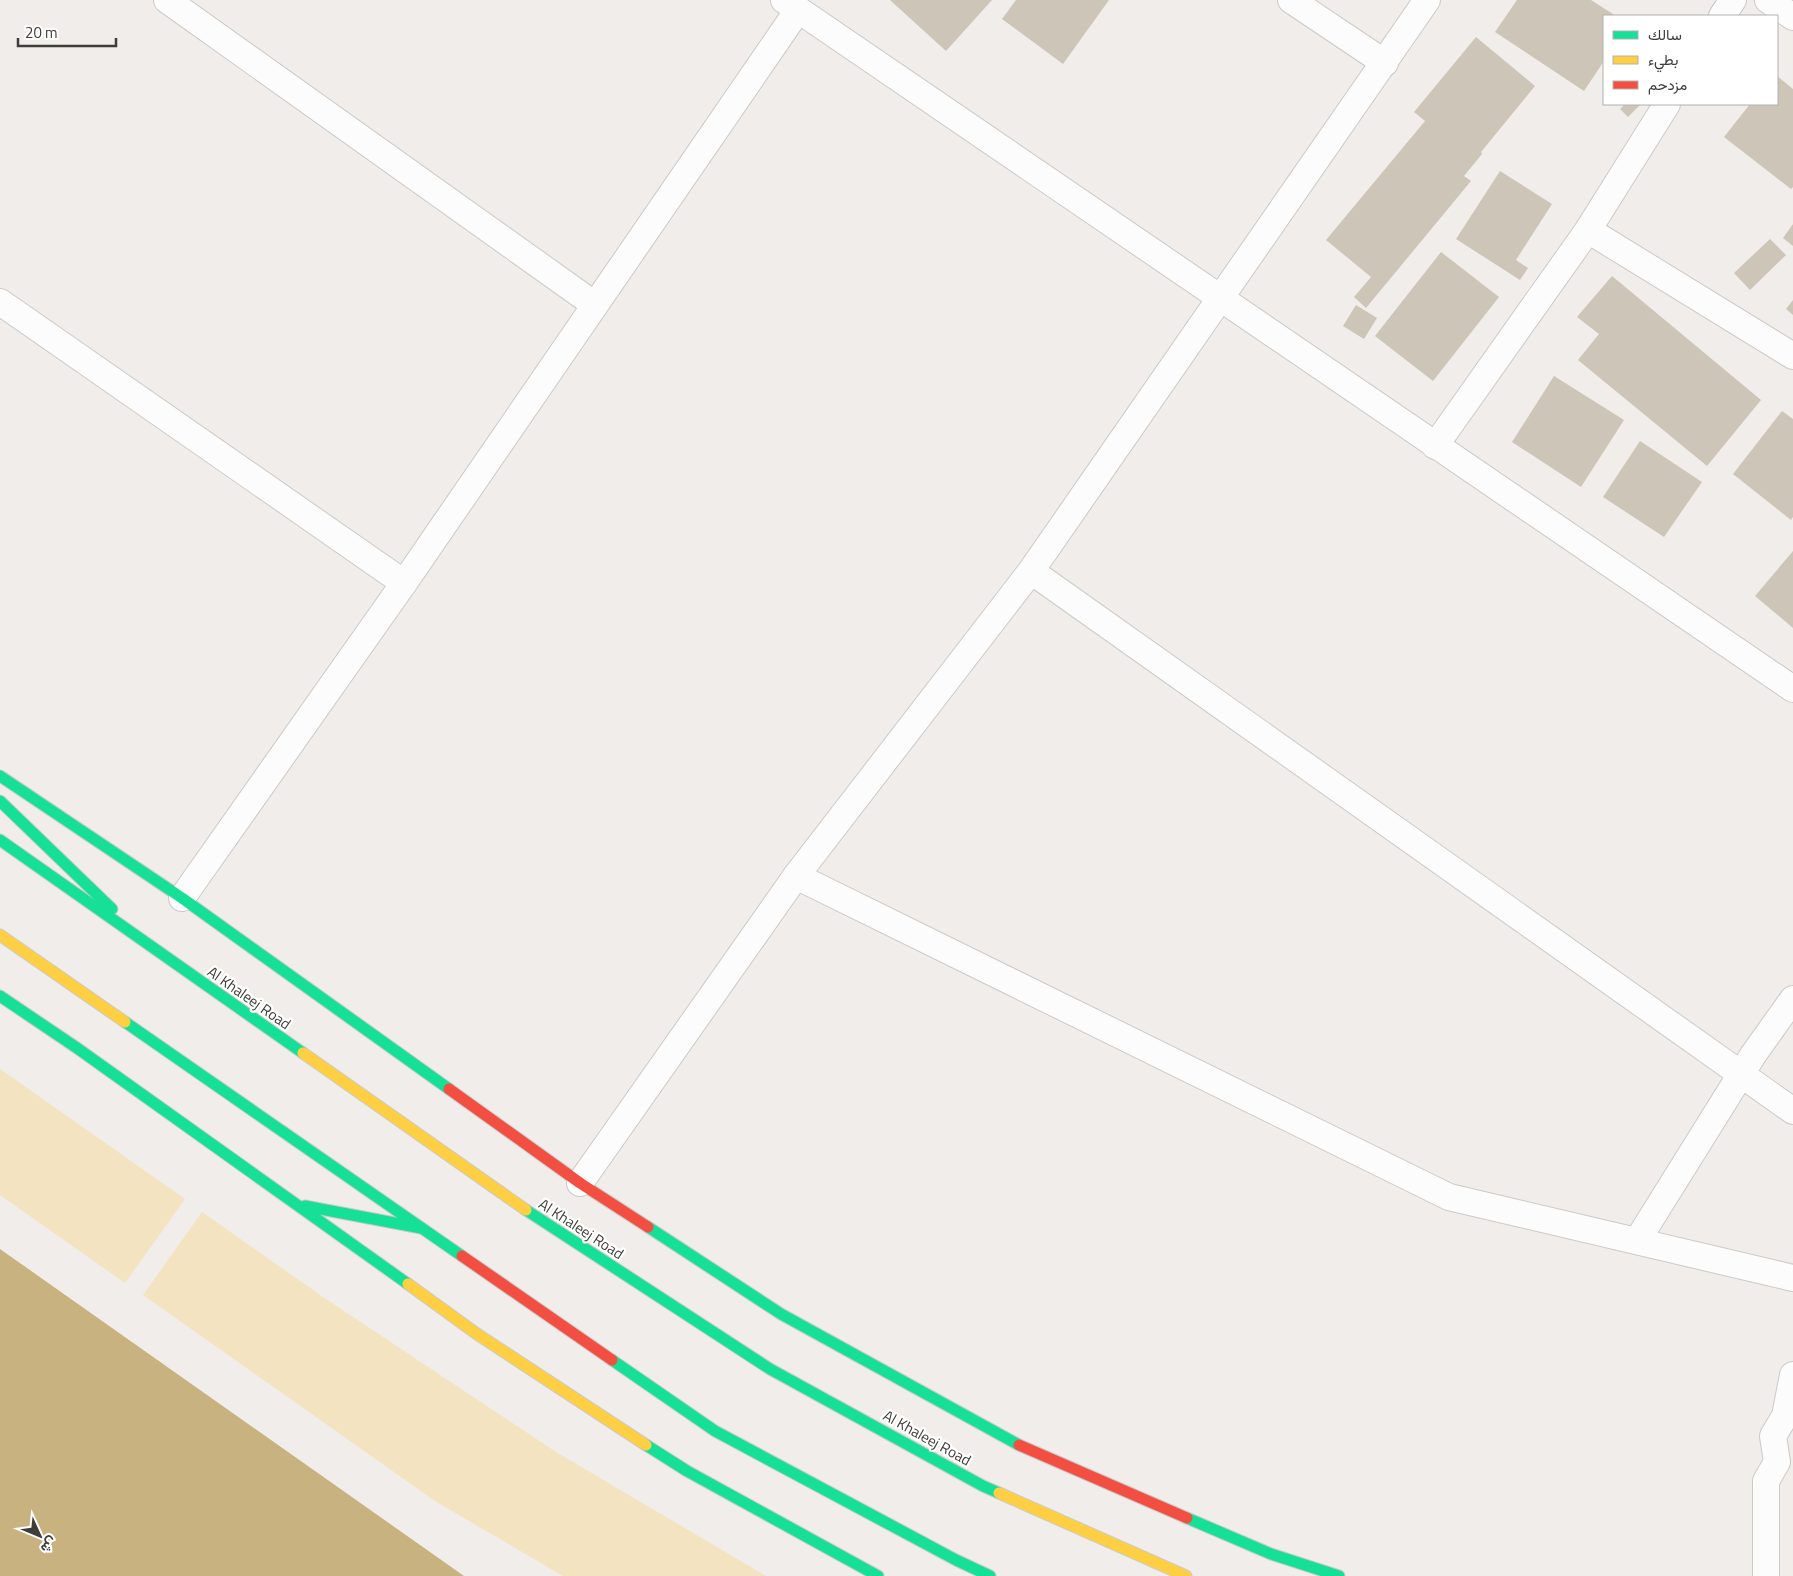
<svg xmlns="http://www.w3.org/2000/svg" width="1793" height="1576" font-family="'Titillium Web',Vazirmatn,sans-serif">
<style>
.green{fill:#f4e3c1}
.water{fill:#c8b280}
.building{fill:#cdc5b7}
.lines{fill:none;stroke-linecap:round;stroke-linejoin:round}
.street-casing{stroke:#cbcac7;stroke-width:28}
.fast-casing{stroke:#cbcac7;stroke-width:13}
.slow-casing{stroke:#cbcac7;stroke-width:13}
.jam-casing{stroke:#cbcac7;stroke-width:13}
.street{stroke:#fdfcfc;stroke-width:26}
.fast{stroke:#16e098;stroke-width:11}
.slow{stroke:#ffcf43;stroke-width:11}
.jam{stroke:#f24e42;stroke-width:11}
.labels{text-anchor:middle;stroke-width:4.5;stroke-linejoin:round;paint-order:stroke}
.street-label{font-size:15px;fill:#3e3d3a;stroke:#fff}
</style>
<rect width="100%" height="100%" fill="#f0edea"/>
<g class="green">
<path d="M0,1069L185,1199L125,1283L0,1195Z"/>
<path d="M202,1212L323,1297L556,1452L766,1576H563L435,1501L143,1295Z"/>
</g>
<path class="water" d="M0,1249L464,1576H0Z"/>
<g class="building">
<path d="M890,0H992L946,51Z"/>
<path d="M1016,0H1109L1063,64L1002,19Z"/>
<path d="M1517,0H1591L1616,16H1604V61L1584,91L1495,32Z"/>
<path d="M1476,37L1535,86L1481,152L1482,154L1464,176L1471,181L1366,308L1354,297L1371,277L1326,240L1425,121L1414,112Z"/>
<path d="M1777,76L1793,89V187L1791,189L1724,137L1750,104H1777Z"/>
<path d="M1625,104H1641L1628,117L1620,109Z"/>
<path d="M1500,171L1552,204L1516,260L1528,268L1520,280L1456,239Z"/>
<path d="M1793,224V246L1783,238Z"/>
<path d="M1770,239L1786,255L1750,290L1734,273Z"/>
<path d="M1441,252L1499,297L1433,381L1375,336Z"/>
<path d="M1612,276L1761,400L1707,466L1578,360L1599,334L1577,317Z"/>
<path d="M1793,300V315L1786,309Z"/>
<path d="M1356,305L1377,318L1364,339L1343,326Z"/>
<path d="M1554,376L1624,420L1581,487L1512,442Z"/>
<path d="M1782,411L1793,419V517L1791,520L1733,474Z"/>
<path d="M1640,441L1702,482L1664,537L1603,497Z"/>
<path d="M1793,551V628L1755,596Z"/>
</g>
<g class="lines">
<g class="street-casing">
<g id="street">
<path d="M167,0L595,305"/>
<path d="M784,0L1793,689"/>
<path d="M1291,0L1385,63"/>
<path d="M1768,0L1793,17"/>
<path d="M1722,16L1733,0"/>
<path d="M1588,230L1793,356"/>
<path d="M0,302L404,583"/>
<path d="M1435,446L1588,230L1667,104"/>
<path d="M1031,571L1793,1111"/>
<path d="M796,876L1449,1197L1793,1278"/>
<path d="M182,898L404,583L798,10"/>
<path d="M580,1183L796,876L1031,571L1427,0"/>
<path d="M1637,1241L1753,1055L1793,999"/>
<path d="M1766,1576V1481L1777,1462L1773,1436L1785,1416L1793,1375"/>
</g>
</g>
<g class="fast-casing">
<g id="fast">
<path d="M0,776L182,898L449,1089"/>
<path d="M0,801L112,909"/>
<path d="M0,840L303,1053"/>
<path d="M0,996L77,1048L408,1284"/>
<path d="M125,1022L462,1256"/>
<path d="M305,1206L421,1228"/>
<path d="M526,1210L770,1369L983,1486L999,1493"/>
<path d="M648,1227L781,1314L1019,1445"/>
<path d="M612,1360L715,1431L956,1560L990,1576"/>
<path d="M646,1445L687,1471L878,1576"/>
<path d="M1187,1518L1271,1554L1339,1576"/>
</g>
</g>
<g class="slow-casing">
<g id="slow">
<path d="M0,935L125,1022"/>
<path d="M303,1053L526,1210"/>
<path d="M408,1284L477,1334L646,1445"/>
<path d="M999,1493L1186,1576"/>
</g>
</g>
<g class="jam-casing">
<g id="jam">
<path d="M449,1089L580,1183L648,1227"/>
<path d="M462,1256L612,1360"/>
<path d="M1019,1445L1187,1518"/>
</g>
</g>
<use href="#street" class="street"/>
<use href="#fast" class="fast"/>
<use href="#slow" class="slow"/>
<use href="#jam" class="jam"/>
</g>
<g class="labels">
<g class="street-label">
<text transform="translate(249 998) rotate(35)" y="5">Al Khaleej Road</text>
<text transform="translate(581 1229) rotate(33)" y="5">Al Khaleej Road</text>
<text transform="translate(927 1438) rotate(29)" y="5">Al Khaleej Road</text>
</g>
</g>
<rect x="1603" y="15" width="175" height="90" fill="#ffffff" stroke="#b2b1b0"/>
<rect x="1613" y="31" width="25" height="8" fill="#16e098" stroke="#b2b1b0"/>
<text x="1648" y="40" font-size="15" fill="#3e3d3a">سالك</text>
<rect x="1613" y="56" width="25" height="8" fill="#ffcf43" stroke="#b2b1b0"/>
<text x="1648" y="65" font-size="15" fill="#3e3d3a">بطيء</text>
<rect x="1613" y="81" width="25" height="8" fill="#f24e42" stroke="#b2b1b0"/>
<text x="1648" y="90" font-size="15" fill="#3e3d3a">مزدحم</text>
<g transform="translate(40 1536) rotate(134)" stroke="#ffffff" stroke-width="4" paint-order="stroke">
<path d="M0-4L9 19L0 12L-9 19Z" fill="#3e3d3a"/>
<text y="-8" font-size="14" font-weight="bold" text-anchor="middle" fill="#3e3d3a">ش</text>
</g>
<path d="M18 38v8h98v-8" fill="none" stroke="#3e3d3a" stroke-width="2.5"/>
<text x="25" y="38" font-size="15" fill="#3e3d3a" stroke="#ffffff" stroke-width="4" paint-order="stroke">20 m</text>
</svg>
